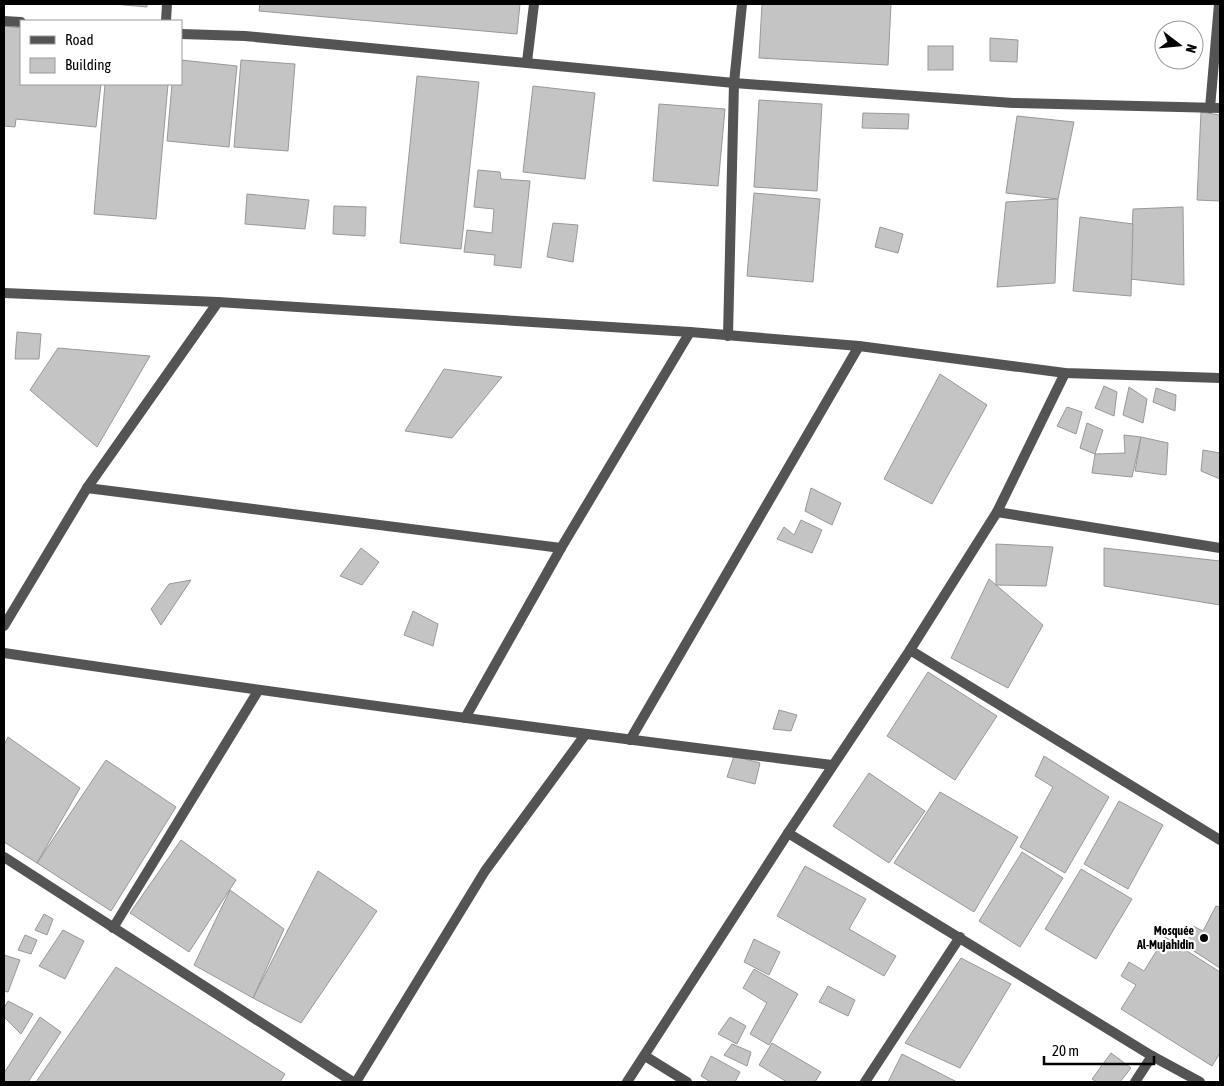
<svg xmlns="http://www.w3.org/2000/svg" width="1224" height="1086" font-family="'Asap Condensed',sans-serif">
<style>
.building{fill:#c4c4c4;stroke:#989898}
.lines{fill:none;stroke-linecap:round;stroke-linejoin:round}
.minor{stroke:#545454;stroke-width:10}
.tertiary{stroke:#545454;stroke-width:10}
.poi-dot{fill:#000;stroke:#fff;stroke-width:2}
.labels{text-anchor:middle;stroke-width:4.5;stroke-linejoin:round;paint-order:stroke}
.poi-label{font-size:12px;font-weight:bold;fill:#000;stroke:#fff;text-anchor:end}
</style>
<rect width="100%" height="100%" fill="#fff"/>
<g class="building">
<path d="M113,4H147V7Z"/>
<path d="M260,4H520L517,34L259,11Z"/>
<path d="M762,4H891L888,65L759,58Z"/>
<path d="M4,26L21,28V84H101L96,127L16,119L15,127L4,126Z"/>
<path d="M990,38L1018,40L1017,62L990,61Z"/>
<rect x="928" y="46" width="25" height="24"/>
<path d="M181,60L237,66L229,147L167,141L172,84H181Z"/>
<path d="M241,60L295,64L288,151L234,147Z"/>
<path d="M417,76L479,82L461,249L400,243Z"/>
<path d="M105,84H168L156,219L94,214Z"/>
<path d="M533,86L595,93L585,179L523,172Z"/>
<path d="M759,100L822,104L817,191L754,187Z"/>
<path d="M659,104L725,109L718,186L653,181Z"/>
<path d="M1201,112L1220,115V201L1197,200Z"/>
<path d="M863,113L909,114L908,129L862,128Z"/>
<path d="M1017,116L1074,122L1058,199L1006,193Z"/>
<path d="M478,170L500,172L501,179L530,181L521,268L494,265L495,255L464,252L467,230L492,233L494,209L474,207Z"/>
<path d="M754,193L820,199L813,282L747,276Z"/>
<path d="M247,194L309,200L305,229L245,224Z"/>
<path d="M1058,199L1055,283L997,287L1006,202Z"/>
<path d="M334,206L366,207L365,236L333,234Z"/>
<path d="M1183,207L1184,285L1130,279L1133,209Z"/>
<path d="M1080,217L1133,224L1131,296L1073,291Z"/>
<path d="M553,223L578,225L573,262L547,257Z"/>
<path d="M880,227L903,234L898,253L875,247Z"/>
<path d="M17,332L41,334L39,359H15Z"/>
<path d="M58,348L150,356L97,447L30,390Z"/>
<path d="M444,369L502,377L452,438L405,431Z"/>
<path d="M940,374L987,405L932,504L884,479Z"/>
<path d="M1104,386L1117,392L1114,416L1095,408Z"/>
<path d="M1129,387L1147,399L1143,423L1123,415Z"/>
<path d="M1156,388L1176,395L1175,411L1153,402Z"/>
<path d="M1067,407L1082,412L1076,434L1057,426Z"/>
<path d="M1087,423L1103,430L1095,454L1080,448Z"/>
<path d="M1124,435L1141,437L1132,477L1092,473L1095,454L1125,453Z"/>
<path d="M1141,437L1168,443L1166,475L1135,471Z"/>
<path d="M1203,450L1220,453V479L1201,471Z"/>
<path d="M811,488L841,503L832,525L805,511Z"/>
<path d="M801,520L822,530L812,553L777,539L784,527L794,535Z"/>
<path d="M996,544L1053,547L1046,586L996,585Z"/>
<path d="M361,548L379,562L362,585L340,576Z"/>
<path d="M1104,548L1220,561V605L1104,586Z"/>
<path d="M989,579L1043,625L1008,688L951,658Z"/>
<path d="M191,580L161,625L151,609L169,584Z"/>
<path d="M413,611L438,624L433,646L404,635Z"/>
<path d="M928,672L997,716L955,780L887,736Z"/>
<path d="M779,710L797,715L791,731L773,729Z"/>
<path d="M8,737L80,788L37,863L4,842V745Z"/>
<path d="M734,756L760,763L755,784L727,777Z"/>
<path d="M1044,756L1109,797L1065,873L1020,847L1053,787L1035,776Z"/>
<path d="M106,760L176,807L111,911L37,863Z"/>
<path d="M869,773L925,811L889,863L833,826Z"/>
<path d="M940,792L1018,837L974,912L894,863Z"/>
<path d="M1119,801L1163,825L1128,889L1084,864Z"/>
<path d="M181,840L236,880L189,952L130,913Z"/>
<path d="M1022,852L1063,878L1020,947L979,921Z"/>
<path d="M805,866L866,899L849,929L896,956L884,976L777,916Z"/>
<path d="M1081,869L1132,899L1096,959L1045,929Z"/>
<path d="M318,871L377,911L301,1023L253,998Z"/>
<path d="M230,890L284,929L253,998L194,965Z"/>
<path d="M1216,906L1220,907V968L1186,946L1193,926L1203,931Z"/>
<path d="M44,914L53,919L47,935L35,930Z"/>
<path d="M63,930L84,941L65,979L39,966Z"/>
<path d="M25,935L37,940L31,954L18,950Z"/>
<path d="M1165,937L1220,972V1053L1212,1066L1121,1009L1136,985L1121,976L1129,962L1144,971Z"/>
<path d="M754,939L780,952L769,975L744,962Z"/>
<path d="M4,955L20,960L8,992L4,991Z"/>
<path d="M961,958L1011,984L960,1068L905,1043Z"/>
<path d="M116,967L285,1074L280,1082H36Z"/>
<path d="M754,969L798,994L769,1045L750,1034L767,1003L743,988Z"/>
<path d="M828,986L855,1000L848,1016L819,1002Z"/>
<path d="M8,1001L33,1014L21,1034L4,1017V1008Z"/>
<path d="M40,1017L61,1032L28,1082H4V1073Z"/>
<path d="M730,1017L746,1026L737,1044L718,1034Z"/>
<path d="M772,1043L821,1072L815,1082H787L759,1065Z"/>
<path d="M732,1044L751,1052L747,1066L724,1055Z"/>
<path d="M1111,1053L1131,1068L1120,1082H1097L1092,1079Z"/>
<path d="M902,1054L957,1082H888Z"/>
<path d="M711,1056L740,1072L735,1082H711L701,1076Z"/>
</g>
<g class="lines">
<g class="minor">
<path d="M4,21L21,22"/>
<path d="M166,21L167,4"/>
<path d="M181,34L245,36L734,83L1013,103L1220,108"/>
<path d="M527,62L534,4"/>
<path d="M1210,108L1219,4"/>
<path d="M728,336L734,83L742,4"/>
<path d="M87,488L561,548"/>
<path d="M997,512L1220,548"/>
<path d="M4,626L87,488L218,302"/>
<path d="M910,650L1220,840"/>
<path d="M4,653C280,694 556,731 832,765"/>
<path d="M465,718L561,548L690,332"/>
<path d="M630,740L859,346"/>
<path d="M788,833L1152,1056L1200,1082"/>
<path d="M4,857L353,1082"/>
<path d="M113,928L258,691"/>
<path d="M645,1056L687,1082"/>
<path d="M356,1082L485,871L585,735"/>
<path d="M627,1082L788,833L910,650L997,512L1065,373"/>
<path d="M865,1082L960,937"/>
<path d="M1135,1082L1152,1056"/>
</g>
<path class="tertiary" d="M4,293L218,302L690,332L859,346L1065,373L1220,378"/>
</g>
<circle class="poi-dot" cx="1204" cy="938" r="5"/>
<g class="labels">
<g class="poi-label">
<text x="1194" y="935">Mosquée<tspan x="1194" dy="14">Al-Mujahidin</tspan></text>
</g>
</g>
<rect width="1224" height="1086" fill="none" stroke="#000000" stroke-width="10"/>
<rect x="20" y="20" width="162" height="65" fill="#ffffff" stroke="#999999"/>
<rect x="30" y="36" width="25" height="8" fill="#545454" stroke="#999999"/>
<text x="65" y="45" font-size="15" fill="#000000">Road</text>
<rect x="30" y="58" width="25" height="15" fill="#c4c4c4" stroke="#999999"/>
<text x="65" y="70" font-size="15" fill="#000000">Building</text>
<g transform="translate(1179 45) rotate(106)"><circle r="24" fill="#ffffff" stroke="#999999"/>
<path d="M0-4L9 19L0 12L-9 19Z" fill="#000000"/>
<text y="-8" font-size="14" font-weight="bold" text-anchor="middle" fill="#000000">N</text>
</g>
<path d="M1044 1056v8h110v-8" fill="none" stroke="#000000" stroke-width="2.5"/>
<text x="1052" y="1056" font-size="15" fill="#000000" stroke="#ffffff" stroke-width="4" paint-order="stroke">20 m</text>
</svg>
